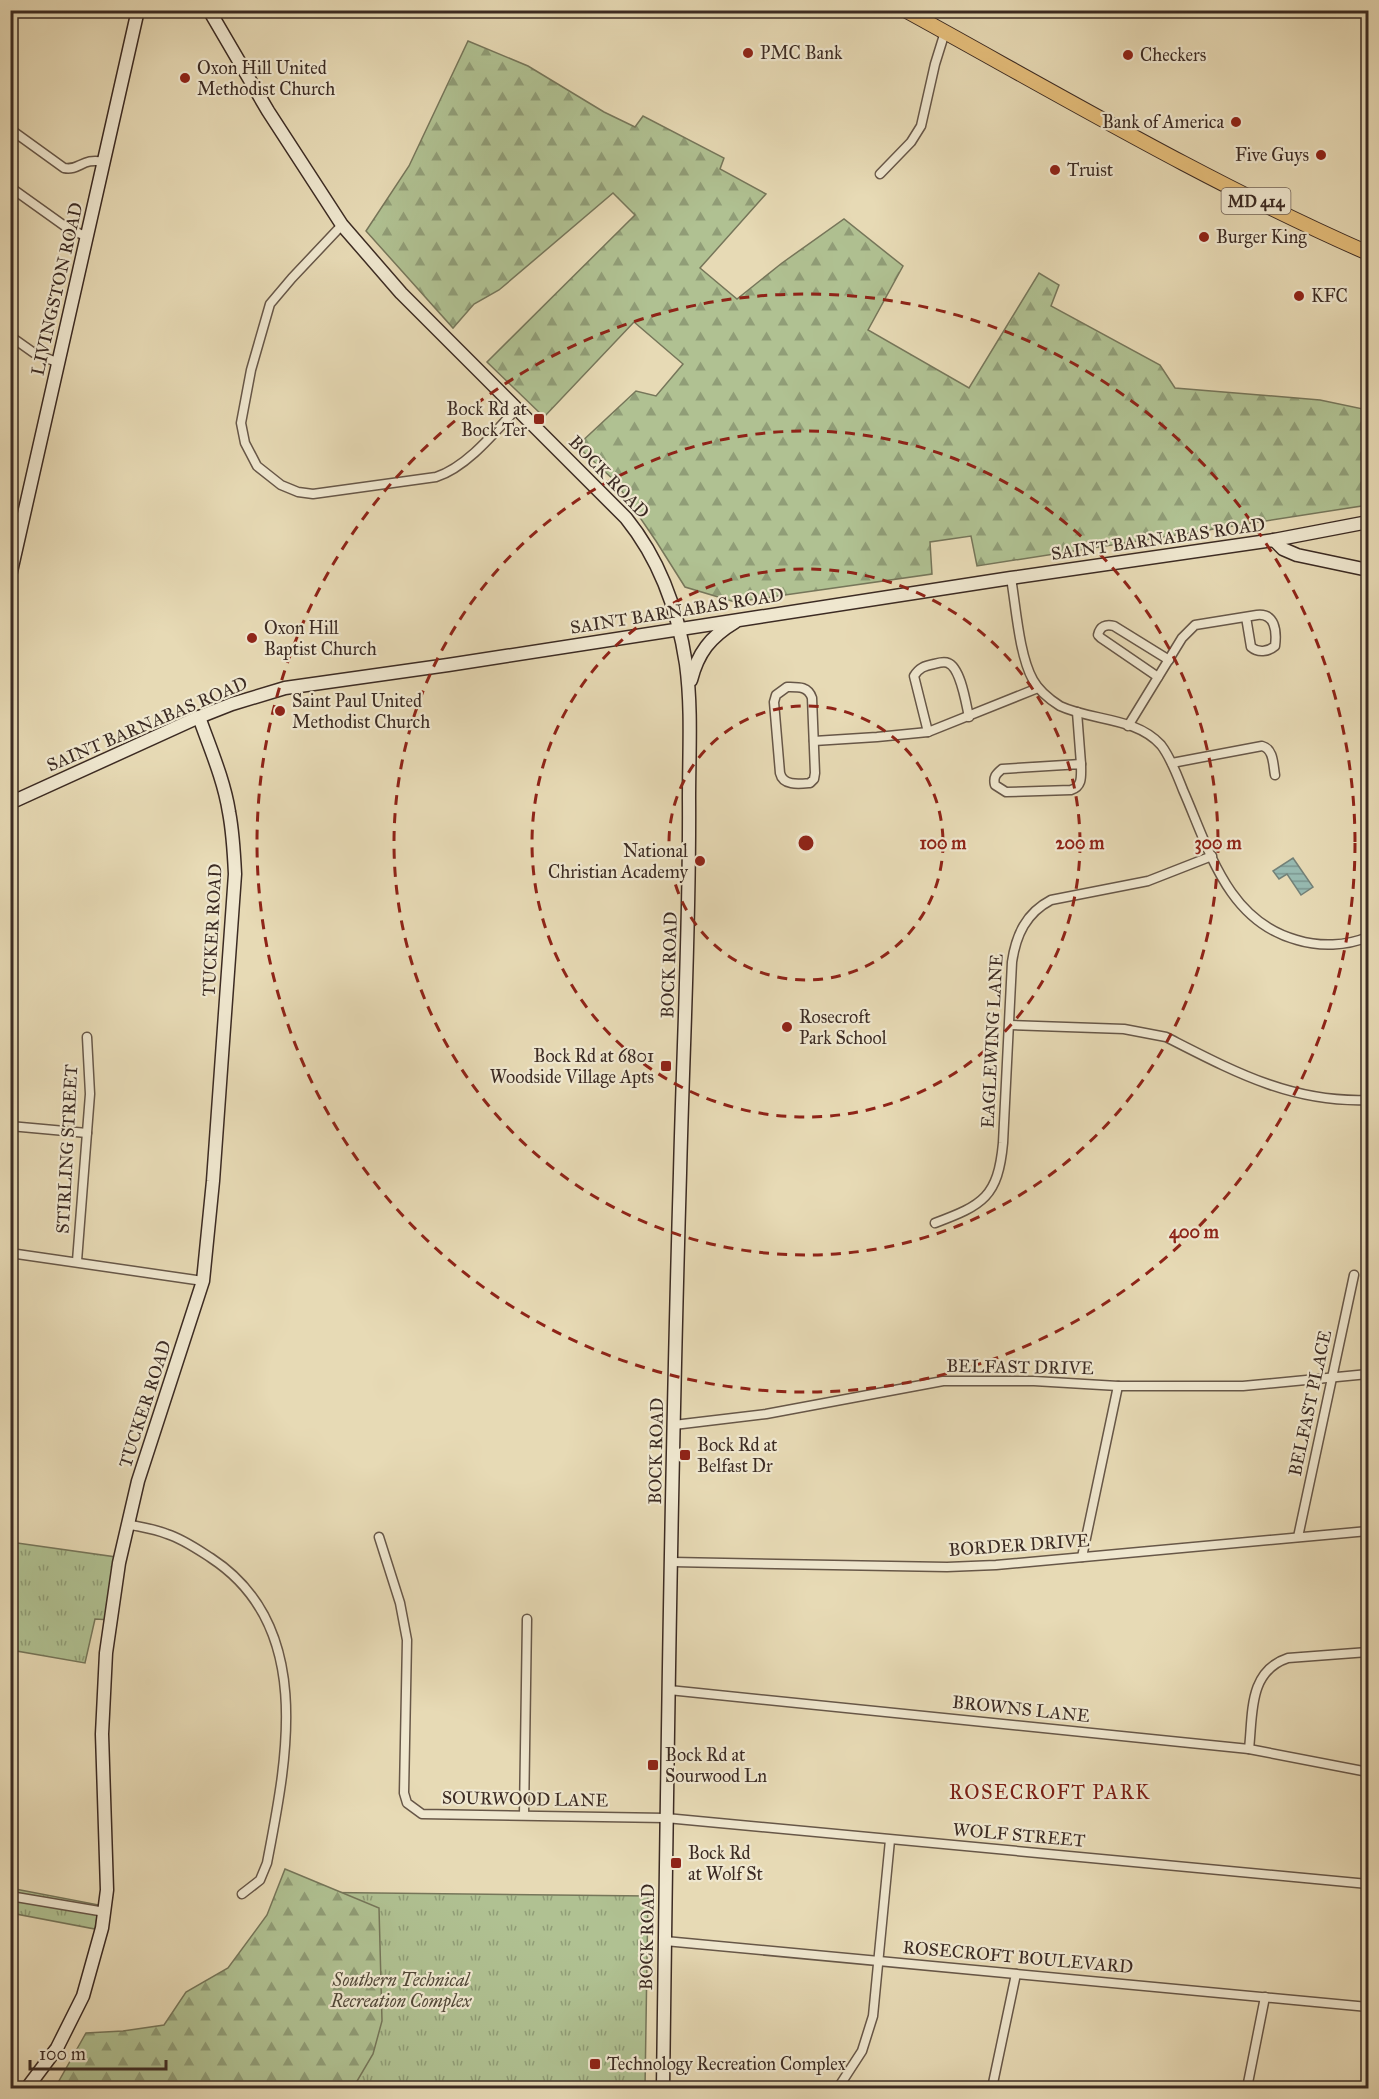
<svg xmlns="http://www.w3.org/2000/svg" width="1379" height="2099" font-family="'IM FELL Great Primer',serif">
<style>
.grass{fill:url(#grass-tufts);stroke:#76765a;stroke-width:1.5}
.forest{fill:url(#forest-firs);stroke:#76765a;stroke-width:1.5}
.water{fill:url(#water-rules);stroke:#738178;stroke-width:1.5}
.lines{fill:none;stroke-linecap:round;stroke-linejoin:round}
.street-casing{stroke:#675748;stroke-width:11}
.secondary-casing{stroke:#3c2b23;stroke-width:15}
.primary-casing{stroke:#3c2b23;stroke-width:16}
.street{stroke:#efe7cf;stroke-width:8}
.secondary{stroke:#efe7cf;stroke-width:12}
.primary{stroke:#e4bd7a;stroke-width:14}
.ring{fill:none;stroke:#8f2418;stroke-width:3;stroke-dasharray:10 8}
.poi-dot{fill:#8f2418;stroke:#efe7cf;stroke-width:2}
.labels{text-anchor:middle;stroke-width:4.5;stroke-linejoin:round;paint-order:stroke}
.shield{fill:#efe7cf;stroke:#726357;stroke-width:1.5}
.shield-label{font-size:16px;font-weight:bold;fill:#3c2b23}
.poi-label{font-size:18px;fill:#3c2b23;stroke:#efe7cf;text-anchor:start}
.street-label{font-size:18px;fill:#3c2b23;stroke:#efe7cf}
.park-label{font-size:18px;font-style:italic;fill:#534939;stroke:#efe7cf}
.neighbourhood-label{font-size:20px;letter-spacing:1.5px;fill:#7a1f14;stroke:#efe7cf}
.centre{fill:#8f2418;stroke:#efe7cf;stroke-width:3}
.ring-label{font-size:18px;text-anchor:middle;font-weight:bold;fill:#8f2418;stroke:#efe7cf;stroke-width:4.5;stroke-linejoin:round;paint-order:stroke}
</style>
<defs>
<pattern id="grass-tufts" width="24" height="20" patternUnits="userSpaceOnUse" patternTransform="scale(1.5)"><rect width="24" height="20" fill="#b0c192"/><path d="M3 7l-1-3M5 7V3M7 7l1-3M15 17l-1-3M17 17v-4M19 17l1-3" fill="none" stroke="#909d77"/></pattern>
<pattern id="forest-firs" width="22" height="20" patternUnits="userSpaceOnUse" patternTransform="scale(1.5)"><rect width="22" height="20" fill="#b0c192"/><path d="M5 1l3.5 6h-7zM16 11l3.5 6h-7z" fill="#909d77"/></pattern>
<pattern id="water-rules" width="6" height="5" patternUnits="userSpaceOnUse" patternTransform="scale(1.5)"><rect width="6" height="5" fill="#97bab1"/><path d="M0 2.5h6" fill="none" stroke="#7c9790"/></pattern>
</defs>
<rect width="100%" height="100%" fill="#e7dab5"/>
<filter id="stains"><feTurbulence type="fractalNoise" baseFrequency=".00333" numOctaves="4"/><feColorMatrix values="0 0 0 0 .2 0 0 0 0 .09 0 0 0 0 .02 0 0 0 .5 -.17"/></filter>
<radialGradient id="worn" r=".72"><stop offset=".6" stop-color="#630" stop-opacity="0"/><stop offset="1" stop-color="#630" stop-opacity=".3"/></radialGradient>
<g class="grass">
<path d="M10,1542L123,1558L112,1620L95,1619L85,1663L11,1650Z"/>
<path d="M10,1888L99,1905L95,1929L11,1913Z"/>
<path d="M287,1892L648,1896L645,2088H284Z"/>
</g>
<g class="forest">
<path d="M468,41L528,66L604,112L635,127L643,116L724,158L720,169L766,194L700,268L737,299L782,263L844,219L903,266L868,330L969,388L1039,273L1059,285L1051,306L1160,365L1175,388L1320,400L1368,410V505L977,566L971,536L930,542L932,574L735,602L685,587L656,541L615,481L577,446L636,391L656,396L683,364L634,322L544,417L487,362L635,215L613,193L499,290L474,304L453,328L366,231L409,166Z"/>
<path d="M285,1869L379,1908L382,2021L373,2054L353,2088H55L86,2033L123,2031L164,2025L186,1992L228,1968L267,1915Z"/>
</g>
<path class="water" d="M1293,858L1313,887L1301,895L1287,874L1279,879L1273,871Z"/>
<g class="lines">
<g class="street-casing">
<g id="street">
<path d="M10,129L64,168C80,171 82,157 104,162"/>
<path d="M880,174L911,142L921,126L935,64L945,32"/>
<path d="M10,187L66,227L87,237"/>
<path d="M342,225L292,278L270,304L251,370L241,423L245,443L257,466L281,485L298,492L313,494L436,477C467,467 495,432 517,408"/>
<path d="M10,336L34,353L59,363"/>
<path d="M1011,578C1016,607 1019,655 1033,680C1039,691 1049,699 1060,706C1092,721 1136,717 1161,745C1171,758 1177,775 1183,790C1209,849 1227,921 1297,940C1320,947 1346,946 1368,937"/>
<path d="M1158,677L1101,638L1098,635C1100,626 1106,624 1114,626L1169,660"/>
<path d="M787,687C798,687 808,686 812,698L815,773L814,779L810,783C799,784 783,786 780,773L774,702L776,695Z"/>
<path d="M1077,712L1081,764"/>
<path d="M1128,726L1182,638L1195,625L1257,615C1275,613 1277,631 1275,646C1268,652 1258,653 1251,647L1246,617"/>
<path d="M928,732L914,676C919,668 924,666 934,664C938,663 944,661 948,663C961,668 966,704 969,717"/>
<path d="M814,741L877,737L928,732L1038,688"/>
<path d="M1172,763L1262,746C1274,749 1273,765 1275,775"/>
<path d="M1081,764C1081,776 1083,786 1071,790L1006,792L995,785C993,777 996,774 1002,769Z"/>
<path d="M1010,1025L1124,1029L1166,1037C1233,1071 1291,1103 1368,1100"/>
<path d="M10,1126L87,1133"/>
<path d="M935,1223C983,1205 998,1197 1003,1143L1012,962C1016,935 1026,913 1051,900L1148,881L1212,856"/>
<path d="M10,1253L203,1281"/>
<path d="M77,1261L90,1094L87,1037"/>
<path d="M674,1425L766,1414L943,1381H1034L1118,1386H1243L1368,1374"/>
<path d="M127,1524C140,1527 155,1529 167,1534C183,1539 197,1549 211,1558C315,1626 287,1759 267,1863L260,1880L242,1894"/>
<path d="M379,1537L400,1603L407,1640L404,1793L407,1803L422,1814L666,1818L1368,1884"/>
<path d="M1298,1537L1354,1275"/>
<path d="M1082,1557L1118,1386"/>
<path d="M672,1562L947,1567L996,1565L1368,1531"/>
<path d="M669,1690L1249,1749L1368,1772"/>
<path d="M1249,1749C1253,1714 1248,1671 1288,1658L1368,1652"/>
<path d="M524,1815L527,1619"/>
<path d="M10,1896L105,1912"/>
<path d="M665,1941L1368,2007"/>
<path d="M838,2088L862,2051L873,2016L890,1840"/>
<path d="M992,2088L1016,1974"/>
<path d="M1247,2088L1265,1997"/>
</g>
</g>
<g class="secondary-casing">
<g id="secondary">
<path d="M209,10L268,111L342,225L401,293L626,518C660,560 678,611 686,664C692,708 689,754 689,799C690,924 683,1048 680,1173C671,1478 667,1783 663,2088"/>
<path d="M1274,540L1283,549L1297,555L1368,570"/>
<path d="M10,576L138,10"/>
<path d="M691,680C698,653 710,637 735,622"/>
<path d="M10,803L199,717L232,704L285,688L448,665L1011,578L1274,540L1368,522"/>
<path d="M27,2088L57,2048L83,1996L102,1928L107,1890L102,1734L106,1653L119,1563L138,1481L203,1281L213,1181L235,874C234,853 233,833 229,812C224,780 210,748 199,717"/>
</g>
</g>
<g class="primary-casing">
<path id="primary" d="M905,10C1058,94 1208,183 1368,253"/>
</g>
<use href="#street" class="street"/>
<use href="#secondary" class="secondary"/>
<use href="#primary" class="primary"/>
</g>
<g class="ring">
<circle cx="806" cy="843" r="137"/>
<circle cx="806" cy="843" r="274"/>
<circle cx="806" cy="843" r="412"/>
<circle cx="806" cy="843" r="549"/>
</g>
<g class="poi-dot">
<circle cx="748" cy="53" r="6"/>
<circle cx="1128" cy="55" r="6"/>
<circle cx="185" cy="78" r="6"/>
<circle cx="1236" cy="122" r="6"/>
<circle cx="1321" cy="155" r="6"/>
<circle cx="1055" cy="170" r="6"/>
<circle cx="1204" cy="237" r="6"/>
<circle cx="1299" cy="296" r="6"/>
<rect x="533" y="413" width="12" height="12" rx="3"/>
<circle cx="252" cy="638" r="6"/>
<circle cx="280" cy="711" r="6"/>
<circle cx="700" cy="861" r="6"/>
<circle cx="787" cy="1027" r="6"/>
<rect x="660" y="1060" width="12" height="12" rx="3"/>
<rect x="679" y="1449" width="12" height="12" rx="3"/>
<rect x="647" y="1759" width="12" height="12" rx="3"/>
<rect x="670" y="1857" width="12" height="12" rx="3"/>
<rect x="589" y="2058" width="12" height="12" rx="3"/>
</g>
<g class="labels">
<rect class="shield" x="1221.5" y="188" width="69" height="26" rx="4.5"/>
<g class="shield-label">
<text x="1256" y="207">MD 414</text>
</g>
<g class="poi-label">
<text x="760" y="59">PMC Bank</text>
<text x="1140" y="61">Checkers</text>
<text x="197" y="74">Oxon Hill United<tspan x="197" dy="21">Methodist Church</tspan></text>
<text x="1224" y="128" text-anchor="end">Bank of America</text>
<text x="1309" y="161" text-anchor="end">Five Guys</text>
<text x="1067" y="176">Truist</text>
<text x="1216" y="243">Burger King</text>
<text x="1311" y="302">KFC</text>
<text x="527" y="415" text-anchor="end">Bock Rd at<tspan x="527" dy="21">Bock Ter</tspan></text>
<text x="264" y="634">Oxon Hill<tspan x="264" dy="21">Baptist Church</tspan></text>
<text x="292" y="707">Saint Paul United<tspan x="292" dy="21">Methodist Church</tspan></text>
<text x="688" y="857" text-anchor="end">National<tspan x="688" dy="21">Christian Academy</tspan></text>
<text x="799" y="1023">Rosecroft<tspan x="799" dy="21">Park School</tspan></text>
<text x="654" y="1062" text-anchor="end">Bock Rd at 6801<tspan x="654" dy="21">Woodside Village Apts</tspan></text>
<text x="697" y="1451">Bock Rd at<tspan x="697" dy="21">Belfast Dr</tspan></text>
<text x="665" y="1761">Bock Rd at<tspan x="665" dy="21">Sourwood Ln</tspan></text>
<text x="688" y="1859">Bock Rd<tspan x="688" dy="21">at Wolf St</tspan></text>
<text x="607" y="2070">Technology Recreation Complex</text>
</g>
<g class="street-label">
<text transform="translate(57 289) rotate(-77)" y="6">LIVINGSTON ROAD</text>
<text transform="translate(609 477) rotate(46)" y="6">BOCK ROAD</text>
<text transform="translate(1158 539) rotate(-8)" y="6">SAINT BARNABAS ROAD</text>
<text transform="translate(677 611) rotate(-9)" y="6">SAINT BARNABAS ROAD</text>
<text transform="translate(147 724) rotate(-23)" y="6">SAINT BARNABAS ROAD</text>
<text transform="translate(212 930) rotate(-87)" y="6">TUCKER ROAD</text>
<text transform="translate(669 965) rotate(-88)" y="6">BOCK ROAD</text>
<text transform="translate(992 1041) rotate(-87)" y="6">EAGLEWING LANE</text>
<text transform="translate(67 1149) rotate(-87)" y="6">STIRLING STREET</text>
<text transform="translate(1020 1367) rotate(1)" y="6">BELFAST DRIVE</text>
<text transform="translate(1310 1403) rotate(-78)" y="6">BELFAST PLACE</text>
<text transform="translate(145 1404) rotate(-72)" y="6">TUCKER ROAD</text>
<text transform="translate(656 1451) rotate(-89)" y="6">BOCK ROAD</text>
<text transform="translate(1019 1545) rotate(-4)" y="6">BORDER DRIVE</text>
<text transform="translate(1021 1709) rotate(6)" y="6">BROWNS LANE</text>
<text transform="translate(525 1799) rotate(1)" y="6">SOURWOOD LANE</text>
<text transform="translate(1019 1835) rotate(5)" y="6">WOLF STREET</text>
<text transform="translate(647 1937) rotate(-89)" y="6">BOCK ROAD</text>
<text transform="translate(1018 1957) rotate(5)" y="6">ROSECROFT BOULEVARD</text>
</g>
<g class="park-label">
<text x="401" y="1986">Southern Technical<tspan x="401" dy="21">Recreation Complex</tspan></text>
</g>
<g class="neighbourhood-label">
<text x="1050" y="1799">ROSECROFT PARK</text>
</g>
</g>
<circle cx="806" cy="843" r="9" class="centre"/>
<g class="ring-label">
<text x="943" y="849">100 m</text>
<text x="1080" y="849">200 m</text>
<text x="1218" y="849">300 m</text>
<text x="1194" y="1238">400 m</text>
</g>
<rect width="1379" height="2099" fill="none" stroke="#e7dab5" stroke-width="36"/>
<rect x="12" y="12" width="1355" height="2075" fill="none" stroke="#3c2b23" stroke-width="3"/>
<rect x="18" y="18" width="1343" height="2063" fill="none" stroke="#3c2b23" stroke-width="1.5"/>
<path d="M30 2060v9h136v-9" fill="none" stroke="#3c2b23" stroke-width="3"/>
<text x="39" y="2060" font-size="18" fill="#3c2b23" stroke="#efe7cf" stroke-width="4.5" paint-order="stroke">100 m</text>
<rect width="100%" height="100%" filter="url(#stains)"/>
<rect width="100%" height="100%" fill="url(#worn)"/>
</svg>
